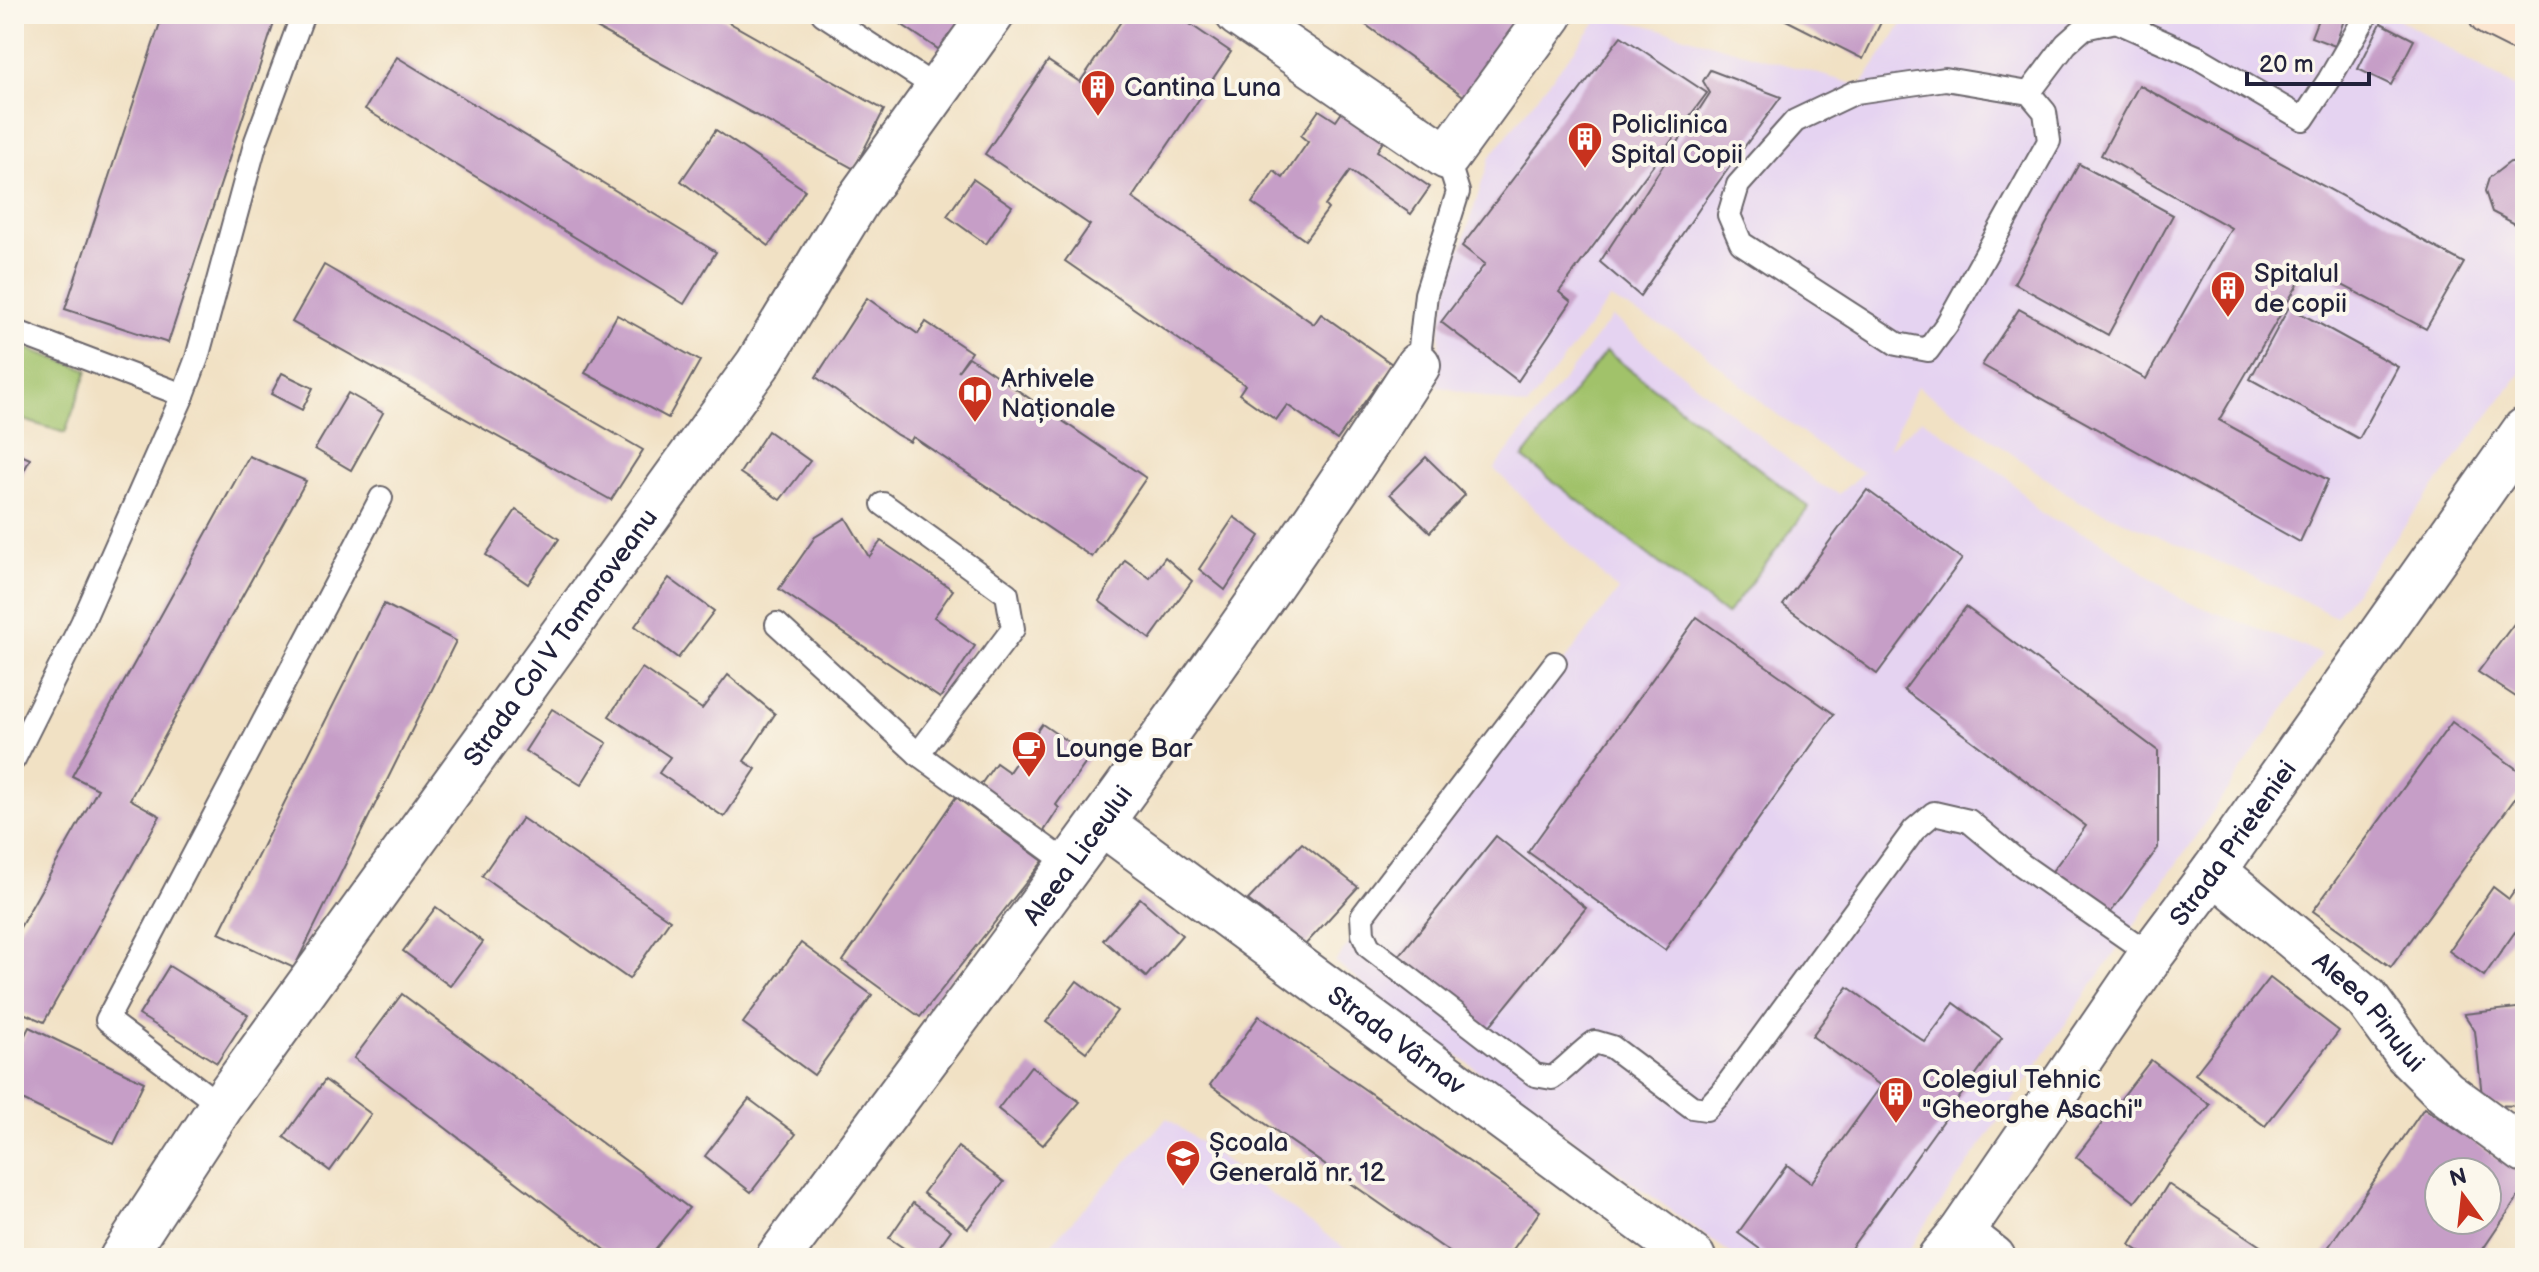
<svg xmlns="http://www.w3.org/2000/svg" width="2539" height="1272" font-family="'Balsamiq Sans',sans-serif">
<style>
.built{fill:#e5d3f1}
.green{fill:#a1c26b;stroke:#627253;stroke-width:2}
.building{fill:#c69ec7;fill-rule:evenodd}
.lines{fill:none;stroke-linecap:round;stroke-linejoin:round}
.service-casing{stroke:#6a656b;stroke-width:26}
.minor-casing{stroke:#6a656b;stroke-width:48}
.secondary-casing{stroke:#6a656b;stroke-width:48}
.service{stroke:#fff;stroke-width:22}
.minor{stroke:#fff;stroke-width:44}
.secondary{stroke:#fbe5cf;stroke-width:44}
.labels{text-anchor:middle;stroke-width:8;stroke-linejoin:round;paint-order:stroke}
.poi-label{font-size:26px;fill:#22223b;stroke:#fbf7ec;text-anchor:start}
.street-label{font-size:26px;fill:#22223b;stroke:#fbf7ec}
</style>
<rect width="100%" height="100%" fill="#fbf7ec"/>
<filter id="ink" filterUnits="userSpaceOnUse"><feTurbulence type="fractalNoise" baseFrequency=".0125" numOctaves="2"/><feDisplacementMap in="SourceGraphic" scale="16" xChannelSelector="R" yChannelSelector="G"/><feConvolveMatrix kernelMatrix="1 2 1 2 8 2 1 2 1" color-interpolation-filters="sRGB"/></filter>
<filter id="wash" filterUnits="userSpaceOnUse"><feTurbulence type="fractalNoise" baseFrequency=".006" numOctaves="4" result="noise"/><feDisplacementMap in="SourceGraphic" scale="32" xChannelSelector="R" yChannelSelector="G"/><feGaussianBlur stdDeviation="1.8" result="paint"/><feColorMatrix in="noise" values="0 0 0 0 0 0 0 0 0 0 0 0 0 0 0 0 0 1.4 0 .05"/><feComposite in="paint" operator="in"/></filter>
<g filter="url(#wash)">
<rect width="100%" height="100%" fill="#f1e1c4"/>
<g class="built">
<path d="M1909,14H2390L2525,93V368L2335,617L2294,595L2078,501L1917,386L1888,449L1922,419L2006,476L2040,513L2099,540L2181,599L2322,654L1903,1258H1737L1437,1041L1335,962L1618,591L1494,469L1612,317L1819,484L1839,494L1863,472L1841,462L1766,406L1689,340L1610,299L1527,407L1437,386L1441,322L1457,253L1462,246L1490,157L1600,17L1646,25L1861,86Z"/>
<path d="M1167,1118L1358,1258H1038Z"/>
</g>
<g class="green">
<path d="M14,344L88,370L65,433L14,417Z"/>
<path d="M1606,351L1809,507L1726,615L1523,458Z"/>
</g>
<g id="blocks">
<g class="building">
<path d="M163,14H277L168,343L65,309Z"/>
<path d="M571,14H714L884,110L854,169Z"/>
<path d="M886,14H966L941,51Z"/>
<path d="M1126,14H1175L1231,52L1132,198L1314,324L1321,314L1392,364L1337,440L1287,405L1276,420L1239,394L1245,385L1065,261L1090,225L985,154L1048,61L1080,82Z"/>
<path d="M1351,14H1501L1523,30L1473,103Z"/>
<path d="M1774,14H1885L1863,59Z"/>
<path d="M2320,14H2346L2335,46L2311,37Z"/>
<path d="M2381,23L2414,40L2391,85L2358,69Z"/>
<path d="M1621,36L1707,93L1559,292L1571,302L1518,381L1441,322L1485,264L1462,246Z"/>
<path d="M397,57L716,252L684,304L365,109Z"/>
<path d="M1710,70L1781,97L1706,199L1640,296L1600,262L1710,93L1703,81Z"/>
<path d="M2139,85L2464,263L2426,329L2308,267L2219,420L2328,480L2300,542L1982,365L2019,309L2146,379L2231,228L2101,155Z"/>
<path d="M1345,108L1386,137L1377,151L1430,187L1411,214L1350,171L1325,206L1328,209L1305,240L1252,203L1274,171L1283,178L1308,142L1301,136L1319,110L1336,121Z"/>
<path d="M716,130L805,190L769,246L681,181Z"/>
<path d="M2510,162L2525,166V229L2492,212L2485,191L2489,178Z"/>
<path d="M2079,164L2173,215L2108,335L2014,283Z"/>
<path d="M973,179L1012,206L986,244L947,216Z"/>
<path d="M324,265L643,450L611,500L292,322Z"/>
<path d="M867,298L918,334L926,322L971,352L958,371L969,357L1146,478L1092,557L913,437L910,442L897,435L816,377Z"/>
<path d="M2289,307L2398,367L2359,439L2250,379Z"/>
<path d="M617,315L700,361L668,418L585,373Z"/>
<path d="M282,373L313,388L302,410L271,394Z"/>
<path d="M348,393L383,413L351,470L315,449Z"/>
<path d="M768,431L810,461L780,500L740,473Z"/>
<path d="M14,452L30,459L14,490Z"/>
<path d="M249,456L306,481L130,799L160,816L44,1022L14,1009V938L98,789L72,776Z"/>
<path d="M1426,457L1465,495L1430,532L1390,494Z"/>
<path d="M1867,490L1962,559L1877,674L1783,605Z"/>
<path d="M516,510L559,539L528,584L486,555Z"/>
<path d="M1234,517L1260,536L1225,590L1199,569Z"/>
<path d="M846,518L869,557L881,541L953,590L934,617L975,646L940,698L779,589L815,537Z"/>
<path d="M1165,557L1192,581L1150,639L1099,601L1125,560L1150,578Z"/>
<path d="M669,578L714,611L678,658L635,626Z"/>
<path d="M384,604L456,641L294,968L219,933Z"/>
<path d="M1966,607L2158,751V848L2108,916L2050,874L2086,826L1904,690Z"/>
<path d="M2525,609V703L2478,672Z"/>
<path d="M1697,617L1834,714L1665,950L1528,852Z"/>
<path d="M642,668L702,709L728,675L775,714L744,761L756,769L724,817L659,773L670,757L609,716Z"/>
<path d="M552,709L607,743L581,785L525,751Z"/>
<path d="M2452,722L2525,775V785L2391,967L2313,911Z"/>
<path d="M1042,724L1090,757L1056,805L1059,808L1044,831L979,787L996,763L1009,772Z"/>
<path d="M956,797L1043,861L920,1017L843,961Z"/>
<path d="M522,818L670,920L629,979L482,876Z"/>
<path d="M1496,836L1586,908L1488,1028L1399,956Z"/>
<path d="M1302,843L1358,887L1305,945L1248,900Z"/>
<path d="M2525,876V939L2515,932L2484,976L2449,951L2493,887L2509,899Z"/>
<path d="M1140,898L1182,935L1146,977L1103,940Z"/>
<path d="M436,907L483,942L450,986L403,951Z"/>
<path d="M801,943L872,995L814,1075L743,1023Z"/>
<path d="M169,966L248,1015L217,1063L139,1015Z"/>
<path d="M2270,978L2339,1031L2265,1126L2195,1074Z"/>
<path d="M1077,981L1117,1011L1086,1052L1046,1022Z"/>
<path d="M1848,987L1925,1042L1954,1003L2002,1038L1844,1258H1806L1798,1252L1794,1258H1772L1738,1233L1787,1165L1811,1183L1881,1086L1812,1036Z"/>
<path d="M402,994L689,1208L648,1258H616L354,1058Z"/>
<path d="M2525,1007V1106L2483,1105L2475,1031L2464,1014Z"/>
<path d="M1259,1016L1540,1211L1507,1258H1458L1210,1085Z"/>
<path d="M29,1027L144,1082L114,1144L14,1096V1057Z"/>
<path d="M2151,1060L2210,1105L2135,1202L2076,1157Z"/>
<path d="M1031,1066L1080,1102L1043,1145L998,1109Z"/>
<path d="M325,1080L371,1114L330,1171L284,1137Z"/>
<path d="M749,1099L796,1134L751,1192L705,1156Z"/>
<path d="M2424,1108L2525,1176V1187L2477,1258H2321ZM2439,1172H2487V1220H2439Z"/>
<path d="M958,1147L1004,1182L968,1228L923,1193Z"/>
<path d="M2168,1184L2278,1258H2149L2130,1245Z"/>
<path d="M913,1203L951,1230L931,1258H918L889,1238Z"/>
</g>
</g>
</g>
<g filter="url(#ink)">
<use href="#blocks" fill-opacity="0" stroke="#6a656b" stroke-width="2"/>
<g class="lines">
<g class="service-casing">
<g id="service">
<path d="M823,14L938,89"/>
<path d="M2029,93L2045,112L2049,141L1947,324L1928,350L1897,344L1741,243L1729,215L1738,185L1795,121L1856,92L1945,79L2029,93L2066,44L2084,28L2116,21L2197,57L2303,119L2329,80L2367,14"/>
<path d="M14,331L183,395"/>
<path d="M1418,365L1426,294L1458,192L1447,157"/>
<path d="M883,504L1007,594L1013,629L918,754"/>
<path d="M777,624L918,754L1070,865"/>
<path d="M1555,663L1362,916L1363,934L1369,947L1535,1075L1552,1078C1568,1067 1579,1053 1595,1042L1612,1047L1692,1107L1706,1109L1721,1093L1914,830L1934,813L1969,821L2022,865L2151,955"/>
<path d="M14,759L82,623L183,395L197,358L256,141L303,14"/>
<path d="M221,1106L107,1020L381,498"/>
</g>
</g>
<g class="minor-casing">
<g id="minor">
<path d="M1238,14L1447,157L1551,14"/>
<path id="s1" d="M1102,823L1693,1258"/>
<path id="s2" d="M2214,871L2366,998L2407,1054L2445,1092L2525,1151"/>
<path d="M1961,1233L1993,1258"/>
<path id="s3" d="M122,1258L221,1106L758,364L856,203L992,14"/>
<path id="s4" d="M778,1258C996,964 1220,673 1418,365"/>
<path id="s5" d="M1940,1258L1961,1233L2151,955L2214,871L2525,430"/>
</g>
</g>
<g class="secondary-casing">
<path id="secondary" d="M2491,14L2525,31"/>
</g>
<use href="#service" class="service"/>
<use href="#minor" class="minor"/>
<use href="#secondary" class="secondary"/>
</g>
</g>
<defs>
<g id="building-pin" transform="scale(1.8)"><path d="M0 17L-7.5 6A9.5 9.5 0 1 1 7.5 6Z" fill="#c8321e" stroke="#fbf7ec"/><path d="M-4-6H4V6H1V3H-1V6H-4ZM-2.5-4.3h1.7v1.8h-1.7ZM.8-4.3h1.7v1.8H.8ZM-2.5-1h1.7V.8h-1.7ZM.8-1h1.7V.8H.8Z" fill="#fff"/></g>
<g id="library-pin" transform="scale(1.8)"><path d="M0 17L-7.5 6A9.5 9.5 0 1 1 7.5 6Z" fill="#c8321e" stroke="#fbf7ec"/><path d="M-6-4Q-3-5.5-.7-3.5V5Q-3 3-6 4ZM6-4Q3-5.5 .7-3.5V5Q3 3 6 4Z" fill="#fff"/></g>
<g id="cafe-pin" transform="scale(1.8)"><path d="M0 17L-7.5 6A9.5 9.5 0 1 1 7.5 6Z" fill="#c8321e" stroke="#fbf7ec"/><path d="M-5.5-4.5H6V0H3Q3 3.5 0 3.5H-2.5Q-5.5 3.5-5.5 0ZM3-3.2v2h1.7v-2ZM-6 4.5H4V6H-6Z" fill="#fff"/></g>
<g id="school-pin" transform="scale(1.8)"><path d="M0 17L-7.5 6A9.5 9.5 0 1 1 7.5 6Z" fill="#c8321e" stroke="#fbf7ec"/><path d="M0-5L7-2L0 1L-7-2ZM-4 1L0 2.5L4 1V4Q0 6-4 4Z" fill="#fff"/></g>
</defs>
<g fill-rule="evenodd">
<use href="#building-pin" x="1098" y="87"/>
<use href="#building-pin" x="1585" y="139"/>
<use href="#building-pin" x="2228" y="288"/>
<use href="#library-pin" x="975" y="393"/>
<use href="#cafe-pin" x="1029" y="748"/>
<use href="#building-pin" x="1896" y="1094"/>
<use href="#school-pin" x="1183" y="1157"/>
</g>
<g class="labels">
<g class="poi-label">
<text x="1124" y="96">Cantina Luna</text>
<text x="1611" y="133">Policlinica<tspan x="1611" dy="30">Spital Copii</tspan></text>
<text x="2254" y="282">Spitalul<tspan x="2254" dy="30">de copii</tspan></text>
<text x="1001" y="387">Arhivele<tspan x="1001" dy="30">Naționale</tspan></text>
<text x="1055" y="757">Lounge Bar</text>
<text x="1922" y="1088">Colegiul Tehnic<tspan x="1922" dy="30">"Gheorghe Asachi"</tspan></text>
<text x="1209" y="1151">Școala<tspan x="1209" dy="30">Generală nr. 12</tspan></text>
</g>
<g class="street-label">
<text dy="9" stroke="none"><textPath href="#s3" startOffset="760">Strada Col V Tomoroveanu</textPath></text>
<text dy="9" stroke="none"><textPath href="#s5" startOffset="508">Strada Prieteniei</textPath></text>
<text dy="9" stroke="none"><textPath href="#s4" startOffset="502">Aleea Liceului</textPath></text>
<text dy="9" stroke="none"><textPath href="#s2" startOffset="210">Aleea Pinului</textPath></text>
<text dy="9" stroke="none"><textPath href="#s1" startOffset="366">Strada Vârnav</textPath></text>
</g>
</g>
<rect width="2539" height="1272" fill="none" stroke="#fbf7ec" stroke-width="48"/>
<g transform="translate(2463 1196) rotate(345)"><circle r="38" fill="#fbf7ec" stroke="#a4a2a5" stroke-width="2"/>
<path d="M0-6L14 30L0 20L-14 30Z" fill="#c8321e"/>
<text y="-12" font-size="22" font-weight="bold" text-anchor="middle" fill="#22223b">N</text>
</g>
<path d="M2247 72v12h122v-12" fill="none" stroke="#22223b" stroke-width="4"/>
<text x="2259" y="72" font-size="24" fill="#22223b" stroke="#fbf7ec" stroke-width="6" paint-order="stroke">20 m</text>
</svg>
